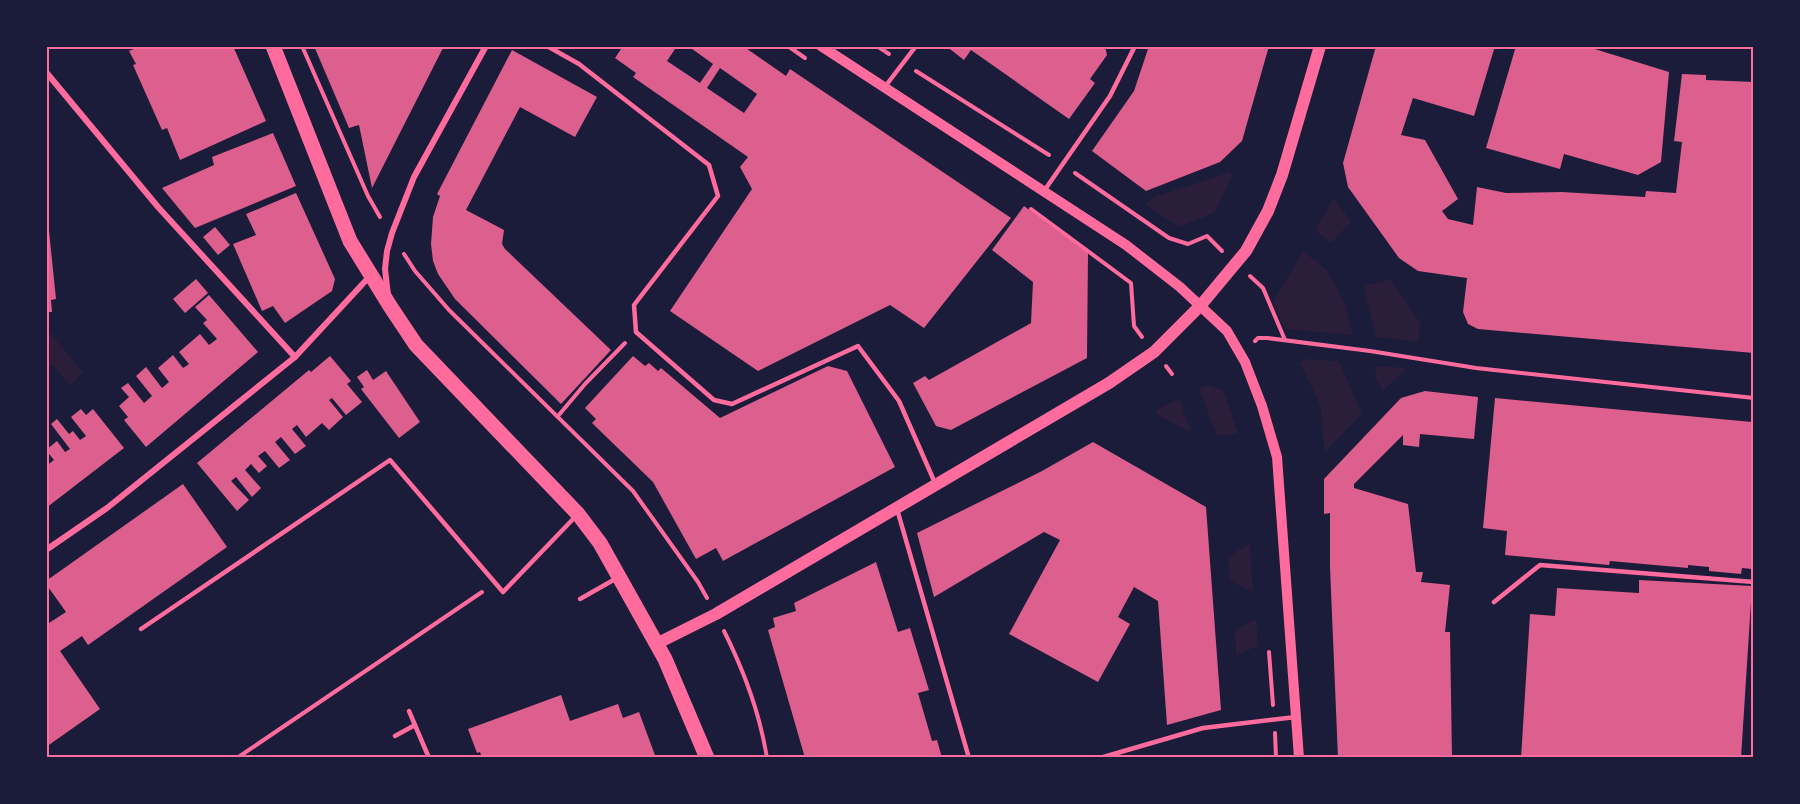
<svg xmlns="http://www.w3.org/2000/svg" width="1800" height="804" font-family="Overpass,sans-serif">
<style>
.green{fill:#2a1e3b}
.building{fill:#dd5f8e;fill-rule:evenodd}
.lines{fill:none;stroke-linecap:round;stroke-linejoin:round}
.path{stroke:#ff6b9d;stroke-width:4}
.service{stroke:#ff6b9d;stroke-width:4.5}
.minor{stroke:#ff6b9d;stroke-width:6}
.tertiary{stroke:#ff6b9d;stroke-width:10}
.secondary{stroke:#ff6b9d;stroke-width:12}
.primary{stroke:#ff6b9d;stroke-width:15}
.neatline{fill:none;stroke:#ff6b9d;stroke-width:2}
</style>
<rect width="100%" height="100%" fill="#1b1b3a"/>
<g class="green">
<path d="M1230,172L1232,177L1214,213L1179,227L1146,205L1151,198Z"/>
<path d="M1334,198L1351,222L1331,243L1315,230Z"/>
<path d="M1303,251L1327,270L1345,303L1353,335L1285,329L1273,302Z"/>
<path d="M1390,279L1421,324L1418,342L1376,337L1364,286Z"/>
<path d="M47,330L83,372L70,385L52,364L47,369Z"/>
<path d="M1306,359L1339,361L1362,414L1325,452L1320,405L1300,363Z"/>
<path d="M1375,366L1407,368L1383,391L1376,379Z"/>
<path d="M1208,385L1223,390L1238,433L1217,436L1199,389Z"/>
<path d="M1179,399L1192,433L1156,414L1158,409Z"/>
<path d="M1250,543L1253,592L1230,581L1228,557Z"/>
<path d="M1256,619L1258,646L1236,655L1235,630Z"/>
</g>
<g class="building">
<path d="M141,46H233L266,121L180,160L167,128L162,130L133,65L136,64L129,51Z"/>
<path d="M314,46H444L372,188L359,125L349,128Z"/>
<path d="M623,46H677L667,61L700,83L713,64L688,46H743L786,76L790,69L1011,218L924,328L890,305L758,371L670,311L752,189L740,167L748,157L633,77L636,73L615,58ZM720,68L757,94L744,113L707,88Z"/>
<path d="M946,46H1105L1107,55L1090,79L1095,83L1069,119L971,50L964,60Z"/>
<path d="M1149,46H1269L1242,141L1220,162L1146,191L1092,151L1134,91Z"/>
<path d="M1376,46H1495L1474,116L1413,98L1401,135L1425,140L1458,199L1442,211L1448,219L1473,225L1477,187L1506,193L1562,192L1645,197L1646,191L1676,193L1682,142L1674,141L1682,74L1706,75V80L1754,82V353L1478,329L1468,324L1463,312L1467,278L1418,271L1399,258L1348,187L1343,163Z"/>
<path d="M1516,46H1585L1669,72L1661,162L1638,175L1564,154L1560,169L1486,148Z"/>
<path d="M512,50L597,97L575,137L520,107L466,210L504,230L502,244L505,249L611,350L561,404L455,299L438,274L433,261L431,244L433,217L440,196L437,194Z"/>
<path d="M273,133L296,186L195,228L162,188L214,165L212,157Z"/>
<path d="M296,193L335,279L332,291L285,323L273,306L262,311L233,244L256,235L246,214Z"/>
<path d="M1024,206L1088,253L1087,358L951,430L936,426L913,383L925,376L929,380L1031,323L1033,282L992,250Z"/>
<path d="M48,221L56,299L51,300L52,312H46V222Z"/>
<path d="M215,227L230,245L218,255L203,237Z"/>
<path d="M196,279L208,293L185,313L173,299Z"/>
<path d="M209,295L258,352L146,447L124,420L128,417L119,406L129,397L121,388L128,383L144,403L152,396L136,376L146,367L162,388L169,382L158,368L173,355L183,368L189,364L179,352L200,334L209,345L217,339L203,323L207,320L195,307Z"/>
<path d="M330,356L351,381L347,384L362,402L346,415L332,398L329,400L343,417L329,430L322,423L306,437L297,425L292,429L306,446L295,454L281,437L275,442L290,460L279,468L265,451L258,456L267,466L259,473L251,464L245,470L261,488L252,497L236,477L231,481L249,500L237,511L197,463L309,370L311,372Z"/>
<path d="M633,356L645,366L649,363L658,371L661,368L720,418L828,366L847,371L895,467L723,561L716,548L696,559L653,482L592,423L596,419L585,408Z"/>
<path d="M367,370L373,380L386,371L420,422L399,438L361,389L364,387L357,377Z"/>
<path d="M1425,391L1478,397L1474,439L1420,434L1419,447L1403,445V435L1354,484V488L1408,504L1416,572H1423L1421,582L1450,585L1445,632H1450L1452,758H1338L1330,567V513L1324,514V479L1401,398Z"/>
<path d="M1495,398L1752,422L1754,424L1752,569L1742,568L1741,574L1709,571V567L1688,565V568L1610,561L1609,565L1505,555L1507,531L1483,528Z"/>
<path d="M81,409L86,415L93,409L124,448L46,508V466L54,460L46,450L57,441L65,452L70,449L51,424L57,419L69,434L73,431L80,440L86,436L71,417Z"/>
<path d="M1093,442L1206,507L1221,710L1167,725L1158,601L1134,587L1118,617L1130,624L1098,682L1009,634L1060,540L1044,532L934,597L917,533L1042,471Z"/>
<path d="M183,484L227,547L88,645L82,636L60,651L100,709L46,747V625L66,612L46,584V581Z"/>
<path d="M876,562L898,632L910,628L929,690L918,693L932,741L937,740L942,758H805L768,630L775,627L773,618L796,611L794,603Z"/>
<path d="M1639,580L1752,586L1741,758H1521L1530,614L1555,616L1557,588L1639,593Z"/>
<path d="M561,695L570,721L618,704L623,718L639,712L656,758H482L480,752L477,753L468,729Z"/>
</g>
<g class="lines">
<g class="path">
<path d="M302,46L368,196L380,217"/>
<path d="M788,46L805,58"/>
<path d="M877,46L889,54"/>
<path d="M916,71L1049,155"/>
<path d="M1075,173L1169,238L1188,244L1207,236L1222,251"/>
<path d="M1031,209L1131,283L1134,326L1142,337"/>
<path d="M404,254L415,271L449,310L633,491L698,582L707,598"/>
<path d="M1250,276L1263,288L1285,340"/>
<path d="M1255,341L1258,338H1267L1370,351L1476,368L1754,398"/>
<path d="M1166,366L1172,374"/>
<path d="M558,416L585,384L625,343"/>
<path d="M724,631C744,671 760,714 767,758"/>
<path d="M1269,652L1273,705"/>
<path d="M1275,733L1276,758"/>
<path d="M237,758L482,592"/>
</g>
<g class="service">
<path d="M547,46L579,64L709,165L718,196L634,305L636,332L714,400L732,404L858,346L899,401L935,483"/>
<path d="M884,88L916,46"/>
<path d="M1044,191L1110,96L1135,46"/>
<path d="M897,509L969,758"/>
<path d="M580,599L617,578"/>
<path d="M1494,602L1540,565L1754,582"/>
<path d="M141,629L390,460L503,592L576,516"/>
<path d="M409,711L429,758"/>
<path d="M395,736L415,725"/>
<path d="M1100,758L1203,728L1296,717"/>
</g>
<g class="minor">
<path d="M46,72L158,207L295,357"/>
<path d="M388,295L385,269L387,251L392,233L414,177L486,46"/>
<path d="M46,550L107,508L295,357L370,276"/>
</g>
<path class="tertiary" d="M821,46L1126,245L1180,287L1227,331L1245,362L1262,406L1277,457L1299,758"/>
<path class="secondary" d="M656,644L716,614L1109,383L1154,352L1201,305L1246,251L1268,211L1282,175L1320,46"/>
<path class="primary" d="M273,46L350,241L390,306L416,345L578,514L600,543L665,659L707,758"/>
</g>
<rect width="1800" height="804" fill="none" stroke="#1b1b3a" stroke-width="96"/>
<rect x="48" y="48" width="1704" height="708" class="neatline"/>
</svg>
